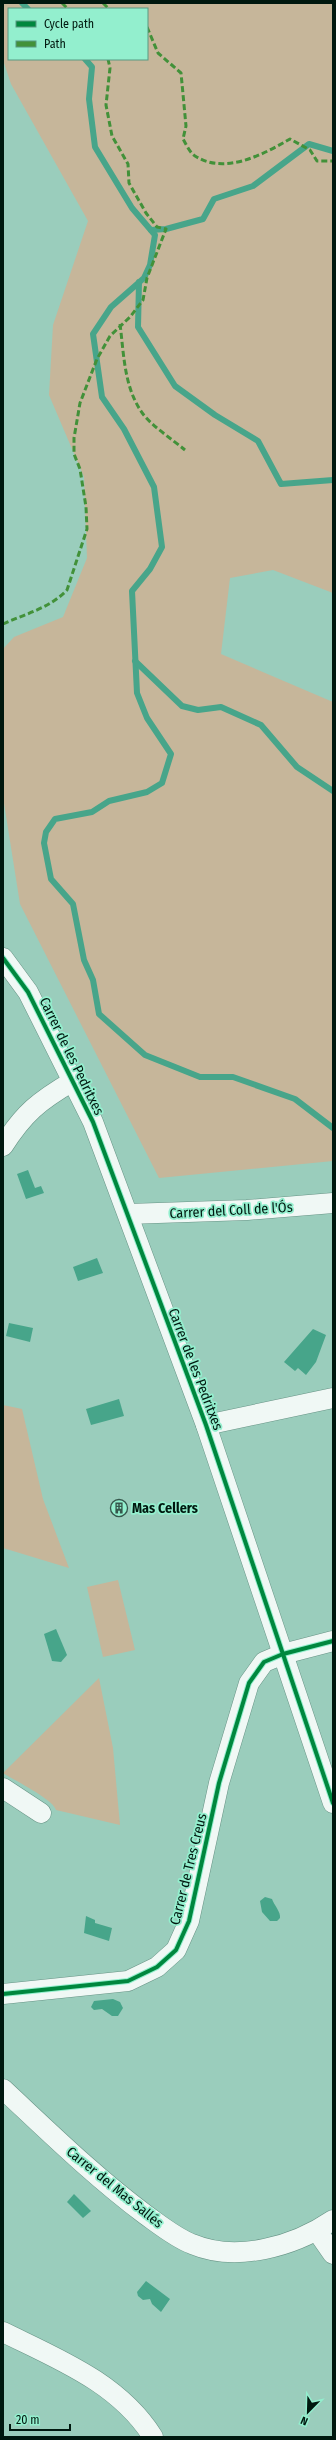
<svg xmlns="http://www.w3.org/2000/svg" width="336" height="2440" font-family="'Fira Sans Condensed',sans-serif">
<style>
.green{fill:#c6b69a;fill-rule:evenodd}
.water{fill:#47a58a}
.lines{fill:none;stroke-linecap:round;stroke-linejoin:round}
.stream{stroke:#47a58a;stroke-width:6}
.minor-casing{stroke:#679385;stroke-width:21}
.minor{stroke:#f0f8f5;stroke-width:20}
.quiet{stroke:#429139;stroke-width:3;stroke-dasharray:6 3;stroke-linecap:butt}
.cycleway-casing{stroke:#93efce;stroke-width:6}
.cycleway{stroke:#00873e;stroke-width:4}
.labels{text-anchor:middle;stroke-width:3.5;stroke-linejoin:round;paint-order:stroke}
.street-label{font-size:14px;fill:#00180f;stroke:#93efce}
.poi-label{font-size:14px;font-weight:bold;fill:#00180f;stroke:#93efce;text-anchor:start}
</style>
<rect width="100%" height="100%" fill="#9acdbc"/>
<g class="green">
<path d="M3,3H333V593L273,570L230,578L221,654L333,702V1161L159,1178L20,904L3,797V649L14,637L63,617L87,558L84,477L49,395L53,325L88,221L11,84L3,60ZM9,9H147V59H9Z"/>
<path d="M3,1405L22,1409L43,1499L69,1568L3,1548Z"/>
<path d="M118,1580L135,1650L103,1657L87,1587Z"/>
<path d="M99,1678L113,1748L120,1825L56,1810C54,1800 14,1780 3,1773Z"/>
</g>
<g class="water">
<path d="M28,1170L35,1188L41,1186L44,1193L26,1199L17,1174Z"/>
<path d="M97,1258L103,1273L78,1281L73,1267Z"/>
<path d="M9,1323L33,1328L30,1342L6,1336Z"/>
<path d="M313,1329L326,1335L316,1362L306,1375L298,1368L295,1371L284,1362Z"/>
<path d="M119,1399L124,1416L91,1425L86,1409Z"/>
<path d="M56,1629L67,1655L61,1662L52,1661L44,1634Z"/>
<path d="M265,1897L272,1899C274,1905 281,1912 280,1918L277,1921H270L262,1912L260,1901Z"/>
<path d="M86,1916L95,1920V1923L112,1928L109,1941L84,1933Z"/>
<path d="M113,1999L120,2002L123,2008L118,2016H112L102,2009L94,2010L91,2007L94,2001Z"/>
<path d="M74,2194L91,2211L83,2218L67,2202Z"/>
<path d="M146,2281L170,2299L161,2312L152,2304L150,2299L143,2300L138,2296L137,2292Z"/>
</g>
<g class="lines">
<g class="stream">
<path d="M22,3L28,9"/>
<path d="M85,59L92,67L89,99L95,147L132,208L155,235L150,265L144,278L111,307L93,334L102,397L124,429L154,487L162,547L150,569L132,591L137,693L147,718L171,754L162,783L147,792L109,801L92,812L55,819L46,832L44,843L51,879L73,904L84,960L93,980L99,1014L145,1055L200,1077H233L295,1099L333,1128"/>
<path d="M151,230L166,229L203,219L214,199L253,186L309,144L333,151"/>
<path d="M139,282L138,327L175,386L215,415L258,441L281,484L333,480"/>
<path d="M135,661L182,706L198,710L221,707L261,725L297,767L333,791"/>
</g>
<g class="minor-casing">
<g id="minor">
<path d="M3,958L28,992L93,1122L206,1425L333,1803"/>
<path d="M3,1146C24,1113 39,1101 73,1081"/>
<path d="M128,1214L247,1210L333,1203"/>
<path d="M206,1425L333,1398"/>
<path d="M3,1788L41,1813"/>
<path d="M3,1994L128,1981L157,1967L176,1950L189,1921L219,1783L249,1683L264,1662L283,1654L333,1641"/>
<path d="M3,2089C49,2132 95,2177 146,2215C160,2225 176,2238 192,2244C237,2263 295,2246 333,2220"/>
<path d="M317,2231L333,2254"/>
<path d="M3,2332C58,2359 119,2383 153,2437"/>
</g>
</g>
<use href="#minor" class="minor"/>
<g class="quiet">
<path d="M62,3L68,9"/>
<path d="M103,3L109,9"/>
<path d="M147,27L158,53L181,73L186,126L183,139C186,144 190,153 195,156C225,175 262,155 290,139L310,150L317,161H333"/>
<path d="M120,324C124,355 124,388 143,414C152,426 173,440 185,450"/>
<path d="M3,624C25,614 50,608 67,590L87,529L86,507L80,469L74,454V438L80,403L97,359L110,336L130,317L143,300L147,278L166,229L157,227L146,213L129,183L128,164L112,136L106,105L110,68L108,59"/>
</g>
<g class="cycleway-casing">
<g id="cycleway">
<path d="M3,958L28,992L93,1122L206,1425L333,1803"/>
<path d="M3,1994L128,1981L157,1967L176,1950L189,1921L219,1783L249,1683L264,1662L283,1654L333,1641"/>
</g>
</g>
<use href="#cycleway" class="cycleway"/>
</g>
<defs>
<g id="building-ring" transform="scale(0.9)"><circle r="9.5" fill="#93efce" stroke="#36574c" stroke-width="1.5"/><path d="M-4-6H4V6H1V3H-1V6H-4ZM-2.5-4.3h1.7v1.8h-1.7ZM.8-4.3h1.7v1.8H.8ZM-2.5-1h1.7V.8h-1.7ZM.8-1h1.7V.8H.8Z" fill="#36574c"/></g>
</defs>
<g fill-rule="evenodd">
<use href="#building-ring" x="119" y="1508"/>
</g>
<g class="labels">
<g class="street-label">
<text transform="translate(72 1056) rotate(64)" y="5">Carrer de les Pedritxes</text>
<text transform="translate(231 1210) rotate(-3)" y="5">Carrer del Coll de l'Ós</text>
<text transform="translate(196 1369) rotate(69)" y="5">Carrer de les Pedritxes</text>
<text transform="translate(188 1869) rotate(-76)" y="5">Carrer de Tres Creus</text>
<text transform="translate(115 2187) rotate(39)" y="5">Carrer del Mas Sallés</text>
</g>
<g class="poi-label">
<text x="132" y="1513">Mas Cellers</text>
</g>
</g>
<rect width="336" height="2440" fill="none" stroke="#00180f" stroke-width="8"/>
<rect x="8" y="8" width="140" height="52" fill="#93efce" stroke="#589982"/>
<rect x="16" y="21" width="20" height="6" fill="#00873e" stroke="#589982"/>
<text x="44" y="28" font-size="12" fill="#00180f">Cycle path</text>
<rect x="16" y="41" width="20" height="6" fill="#429139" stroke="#589982"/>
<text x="44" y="48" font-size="12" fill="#00180f">Path</text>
<g transform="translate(308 2412) rotate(203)" stroke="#93efce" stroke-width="3" paint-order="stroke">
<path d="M0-3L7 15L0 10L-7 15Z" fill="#00180f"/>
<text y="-6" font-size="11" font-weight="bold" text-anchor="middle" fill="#00180f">N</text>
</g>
<path d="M10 2424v6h60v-6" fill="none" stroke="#00180f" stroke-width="2"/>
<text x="16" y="2424" font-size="12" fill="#00180f" stroke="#93efce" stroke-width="3" paint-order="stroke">20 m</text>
</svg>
